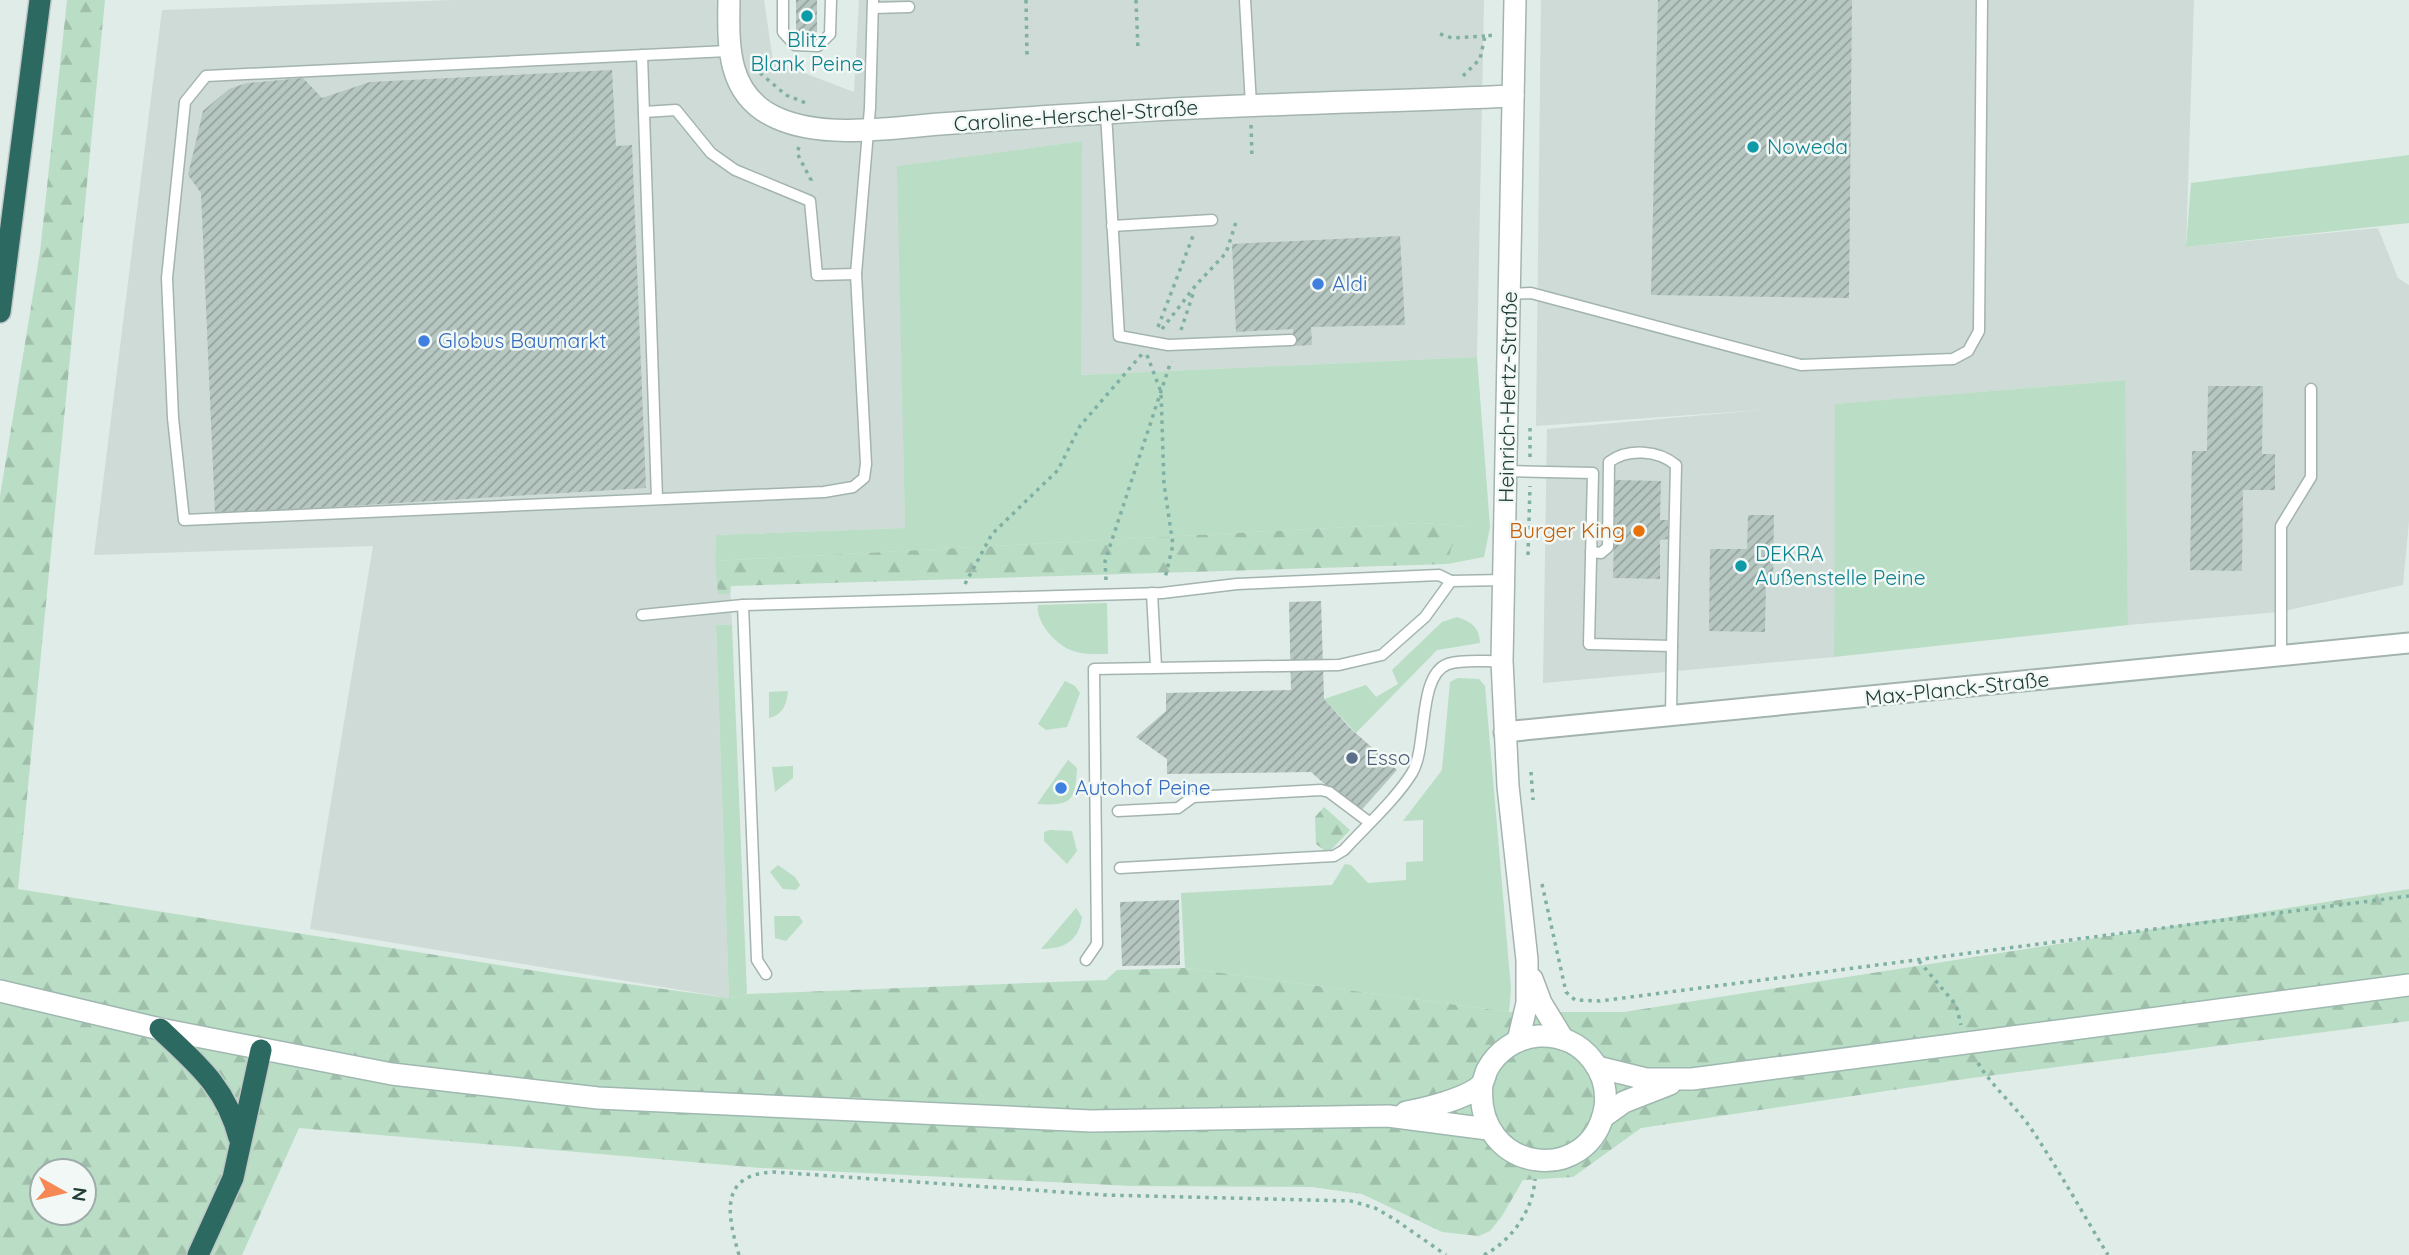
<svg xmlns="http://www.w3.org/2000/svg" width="2409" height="1255" font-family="Quicksand,sans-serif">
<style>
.built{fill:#cfdbd6}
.grass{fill:#b9ddc5}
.forest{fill:url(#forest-firs);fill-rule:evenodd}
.building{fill:url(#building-hatch)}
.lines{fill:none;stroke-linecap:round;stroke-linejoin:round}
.service-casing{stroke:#a3b4af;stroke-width:13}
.minor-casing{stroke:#a3b4af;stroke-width:23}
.tertiary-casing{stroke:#a3b4af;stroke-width:24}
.secondary-casing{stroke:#9fb8b0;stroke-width:24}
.motorway-casing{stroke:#c1c8c7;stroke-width:24}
.path{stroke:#80b0a4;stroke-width:3.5;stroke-dasharray:3.5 5;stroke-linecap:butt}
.service{stroke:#fff;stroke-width:10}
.minor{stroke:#fff;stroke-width:19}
.tertiary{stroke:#fff;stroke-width:21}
.secondary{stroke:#fff;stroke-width:21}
.motorway{stroke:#2c6961;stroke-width:21}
.culture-dot{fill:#0f9aa8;stroke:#f1f8f5;stroke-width:2.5}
.shop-dot{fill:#3f7fe0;stroke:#f1f8f5;stroke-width:2.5}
.food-dot{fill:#e8710a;stroke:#f1f8f5;stroke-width:2.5}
.service-dot{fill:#5c6f8a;stroke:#f1f8f5;stroke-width:2.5}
.labels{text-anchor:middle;stroke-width:5;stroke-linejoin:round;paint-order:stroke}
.culture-label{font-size:21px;fill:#0d838f;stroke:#f1f8f5;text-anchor:start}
.street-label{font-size:21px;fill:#213c37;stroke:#f1f8f5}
.shop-label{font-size:21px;fill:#366cbe;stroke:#f1f8f5;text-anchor:start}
.food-label{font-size:21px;fill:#c56008;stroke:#f1f8f5;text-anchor:end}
.service-label{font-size:21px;fill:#4e5e75;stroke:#f1f8f5;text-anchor:start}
</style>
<defs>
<pattern id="forest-firs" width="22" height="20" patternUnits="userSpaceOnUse" patternTransform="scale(1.75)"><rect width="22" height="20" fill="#b9ddc5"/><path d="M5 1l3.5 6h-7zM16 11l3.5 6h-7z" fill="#9fbfaa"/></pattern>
<pattern id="building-hatch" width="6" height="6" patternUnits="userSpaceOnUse" patternTransform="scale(1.75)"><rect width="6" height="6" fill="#b6c6c1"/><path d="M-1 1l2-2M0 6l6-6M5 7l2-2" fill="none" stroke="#94a29e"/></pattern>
</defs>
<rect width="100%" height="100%" fill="#e0ece7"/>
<g class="built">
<path d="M455,0H764L773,61L854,92L859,0H1484L1477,357L1080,375L1082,141L898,166L905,528L716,535L715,561L730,586L732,625L716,626L729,998L310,929L373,546L94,555L162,10Z"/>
<path d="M1541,0H2194L2186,247L2378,228L2398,278L2409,285V521L2403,585L2279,612L2128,625L2124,380L1836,404L1834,657L1543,683L1547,429L1761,410L1536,426Z"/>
</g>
<g class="grass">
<path d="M1082,141L1081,375L1477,357L1490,527L1484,557L1447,564L1452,546L1467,526L1422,523L715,561L716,535L905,528L897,166Z"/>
<path d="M2409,155V223L2186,247L2191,183Z"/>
<path d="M2125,380L2128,625L1834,657L1835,404Z"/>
<path d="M1107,603L1108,654C1097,654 1084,655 1073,651C1057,646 1035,622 1038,605Z"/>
<path d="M1457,617C1471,622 1479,626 1480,643L1437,650L1356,733L1324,699L1366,685L1376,697L1398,684L1392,670L1442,622Z"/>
<path d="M716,625H732L747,994L729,998Z"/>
<path d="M1458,678L1479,679L1485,686L1511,989L1509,1012L1185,968L1181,893L1332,885L1345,864L1351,865L1368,883L1406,880V862L1423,861V820L1403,821L1442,770L1450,682Z"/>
<path d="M1065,681L1075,686L1080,693L1067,727L1046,730L1038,724Z"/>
<path d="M788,691C787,703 783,715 769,718V692Z"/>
<path d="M1068,760L1077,768C1075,801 1072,806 1037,804Z"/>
<path d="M793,766V778L775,792L772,767Z"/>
<path d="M1050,830L1072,831L1077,851L1067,864L1044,841V832Z"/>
<path d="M778,865L795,877L800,885L796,890L783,889L770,872Z"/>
<path d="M1076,908L1082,917C1079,941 1064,949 1041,949Z"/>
<path d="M774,916H799L803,922L786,941L775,938Z"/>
</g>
<g class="forest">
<path d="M67,0H105L18,889L562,975L729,998L748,994L1106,980L1117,970L1185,968L1509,1012H1624L2409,889V1021L1972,1078L1641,1128L1573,1177L1523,1180L1502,1216L1490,1231L1479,1236L1442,1232L1362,1194L1312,1187L1132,1186L761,1168L299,1128L242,1255H0V496L40,252ZM42,1171H84V1213H42Z"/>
<path d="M1422,523L1468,526L1465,542L1452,546L1447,564L731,586L730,594H718L715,561Z"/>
<path d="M1324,807L1350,830L1328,853L1316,844L1315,817Z"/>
</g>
<g class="building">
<path d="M796,0H817V32L796,33Z"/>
<path d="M1658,0H1852L1849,298L1651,295Z"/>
<path d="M612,70L616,146L632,145L646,488L215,514L201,193L188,175L203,111L229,89L247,83L303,78L322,98L370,82Z"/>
<path d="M1400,236L1405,325L1311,327L1312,345L1293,346V329L1236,332L1232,244Z"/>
<path d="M2208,386H2263L2262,454H2275V490H2243L2242,571L2190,570L2192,451H2207Z"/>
<path d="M1614,480L1661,481L1660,520H1668V539L1660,540V579L1613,578L1614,537H1611Z"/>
<path d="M1748,515H1774L1773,583H1766L1765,632L1709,631L1710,549H1747Z"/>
<path d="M1321,601L1324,699L1350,728L1397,770L1358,814L1311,772L1167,774V759L1136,737L1166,711V693L1291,690L1289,602Z"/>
<path d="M1179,900L1180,965L1122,966L1120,902Z"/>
</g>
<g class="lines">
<g class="service-casing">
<g id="service">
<path d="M783,0V32L795,45L818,46L830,34L831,0"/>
<path d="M1245,0L1251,105"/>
<path d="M873,8L909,7"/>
<path d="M728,51L206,76L185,102L167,278L173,418L184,520L824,492L853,487L864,478L866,464L856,274L870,108L873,0"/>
<path d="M642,55L657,499"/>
<path d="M644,112L676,110L711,153L735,170L810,201L817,275L856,274"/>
<path d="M1106,113L1119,336L1168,345L1291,340"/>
<path d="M1112,226L1212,220"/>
<path d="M1509,294L1531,293L1801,365L1953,359L1968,351L1979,331L1982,0"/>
<path d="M1507,471L1593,473L1589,644L1672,646L1671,717"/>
<path d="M1591,552L1601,553L1608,547L1609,462C1628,448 1658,450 1676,465L1672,646"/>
<path d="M1152,593L1156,667"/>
<path d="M743,605L757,960L766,974"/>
<path d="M642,615L743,605L1162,593L1237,584L1439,575L1451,581L1504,580"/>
<path d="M2281,656V526L2311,477V389"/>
<path d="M1118,811L1178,808L1193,797L1321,790L1329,792L1369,822"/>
<path d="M1120,868L1334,856L1344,850C1365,827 1396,799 1412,773C1428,747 1417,675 1448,664C1463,659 1486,662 1502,661"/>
<path d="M1086,960L1097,944L1094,669L1339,665L1382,655L1425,617L1451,581"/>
</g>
</g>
<g class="minor-casing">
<path id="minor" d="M1504,732L2409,643"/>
</g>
<g class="tertiary-casing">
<g id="tertiary">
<path d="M729,0C728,47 727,96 777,118C823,139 892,128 940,124C995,120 1050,116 1105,113C1241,104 1377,102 1513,96"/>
<path d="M1515,0L1502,661L1508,786L1527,960V1003L1518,1041"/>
<path d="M1532,979L1541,1003L1563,1039"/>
</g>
</g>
<g class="secondary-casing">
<g id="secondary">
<path d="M0,991L160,1029L392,1074L598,1098L1091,1121L1388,1116L1488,1129"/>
<path d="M1597,1067L1646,1079H1692L2409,985"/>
<path d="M1406,1112C1425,1109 1468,1098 1481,1085C1484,1082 1485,1074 1487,1070C1497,1051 1516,1038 1538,1036C1560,1035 1580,1043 1593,1061C1603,1074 1607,1091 1605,1107C1591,1189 1473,1173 1482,1084"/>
<path d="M1603,1117L1624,1102L1670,1084"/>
</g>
</g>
<g class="motorway-casing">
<g id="motorway">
<path d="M0,312L40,0"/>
<path d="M160,1029C197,1064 226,1087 239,1138"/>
<path d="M198,1255L233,1178L261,1050"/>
</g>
</g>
<g class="path">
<path d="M1026,0L1027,55"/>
<path d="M1136,0L1138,50"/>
<path d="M1440,34L1452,38L1485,36"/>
<path d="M760,73L786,95L806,103"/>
<path d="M1463,76L1480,59L1485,36L1495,35"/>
<path d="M1251,125L1252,158"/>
<path d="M799,147L797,153L811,180L810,185"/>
<path d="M1158,327L1193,236"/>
<path d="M1162,329L1196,285L1226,253L1237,219"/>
<path d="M1181,330L1194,291"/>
<path d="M1147,355L1161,392L1164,484L1173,545L1165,578"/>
<path d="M1530,457V423"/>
<path d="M1528,555L1530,486"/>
<path d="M1106,580L1105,561L1171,361"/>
<path d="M965,584L992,534L1058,470L1080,426L1142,354"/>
<path d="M1531,772L1533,800"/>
<path d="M1542,884L1566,992L1575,1000L1600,1001L2409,896"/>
<path d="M1919,961L1956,1005L1961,1025"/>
<path d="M1978,1063C1993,1088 2016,1106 2032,1130C2059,1170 2083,1214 2108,1255"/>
<path d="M739,1255C727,1214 719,1174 774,1172L1104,1195L1351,1201L1375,1208L1394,1219L1446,1255"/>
<path d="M1484,1255C1511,1241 1533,1211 1535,1179"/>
</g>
<use href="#service" class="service"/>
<use href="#minor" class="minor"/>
<use href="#tertiary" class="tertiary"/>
<use href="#secondary" class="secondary"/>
<use href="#motorway" class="motorway"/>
</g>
<g class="culture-dot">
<circle cx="807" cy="16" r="7"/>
<circle cx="1753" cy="147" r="7"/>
<circle cx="1741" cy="566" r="7"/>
</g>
<g class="shop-dot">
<circle cx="1318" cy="284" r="7"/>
<circle cx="424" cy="341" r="7"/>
<circle cx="1061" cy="788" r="7"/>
</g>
<circle class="food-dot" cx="1639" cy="531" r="7"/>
<circle class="service-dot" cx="1352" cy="758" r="7"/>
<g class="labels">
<g class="culture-label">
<text x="807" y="47" text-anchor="middle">Blitz<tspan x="807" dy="24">Blank Peine</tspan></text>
<text x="1767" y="154">Noweda</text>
<text x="1755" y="561">DEKRA<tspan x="1755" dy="24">Außenstelle Peine</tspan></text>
</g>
<g class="street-label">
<text transform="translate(1076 116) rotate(-4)" y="7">Caroline-Herschel-Straße</text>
<text transform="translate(1508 397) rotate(-89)" y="7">Heinrich-Hertz-Straße</text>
<text transform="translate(1957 689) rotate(-6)" y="7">Max-Planck-Straße</text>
</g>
<g class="shop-label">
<text x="1332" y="291">Aldi</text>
<text x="438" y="348">Globus Baumarkt</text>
<text x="1075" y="795">Autohof Peine</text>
</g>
<g class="food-label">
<text x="1625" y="538">Burger King</text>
</g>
<g class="service-label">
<text x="1366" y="765">Esso</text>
</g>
</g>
<g transform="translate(63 1192) rotate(98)"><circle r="33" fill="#f1f8f5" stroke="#9eada9" stroke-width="2"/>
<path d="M0-5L12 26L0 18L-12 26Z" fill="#f58855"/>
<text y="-10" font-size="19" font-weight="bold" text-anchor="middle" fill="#213c37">N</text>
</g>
</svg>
